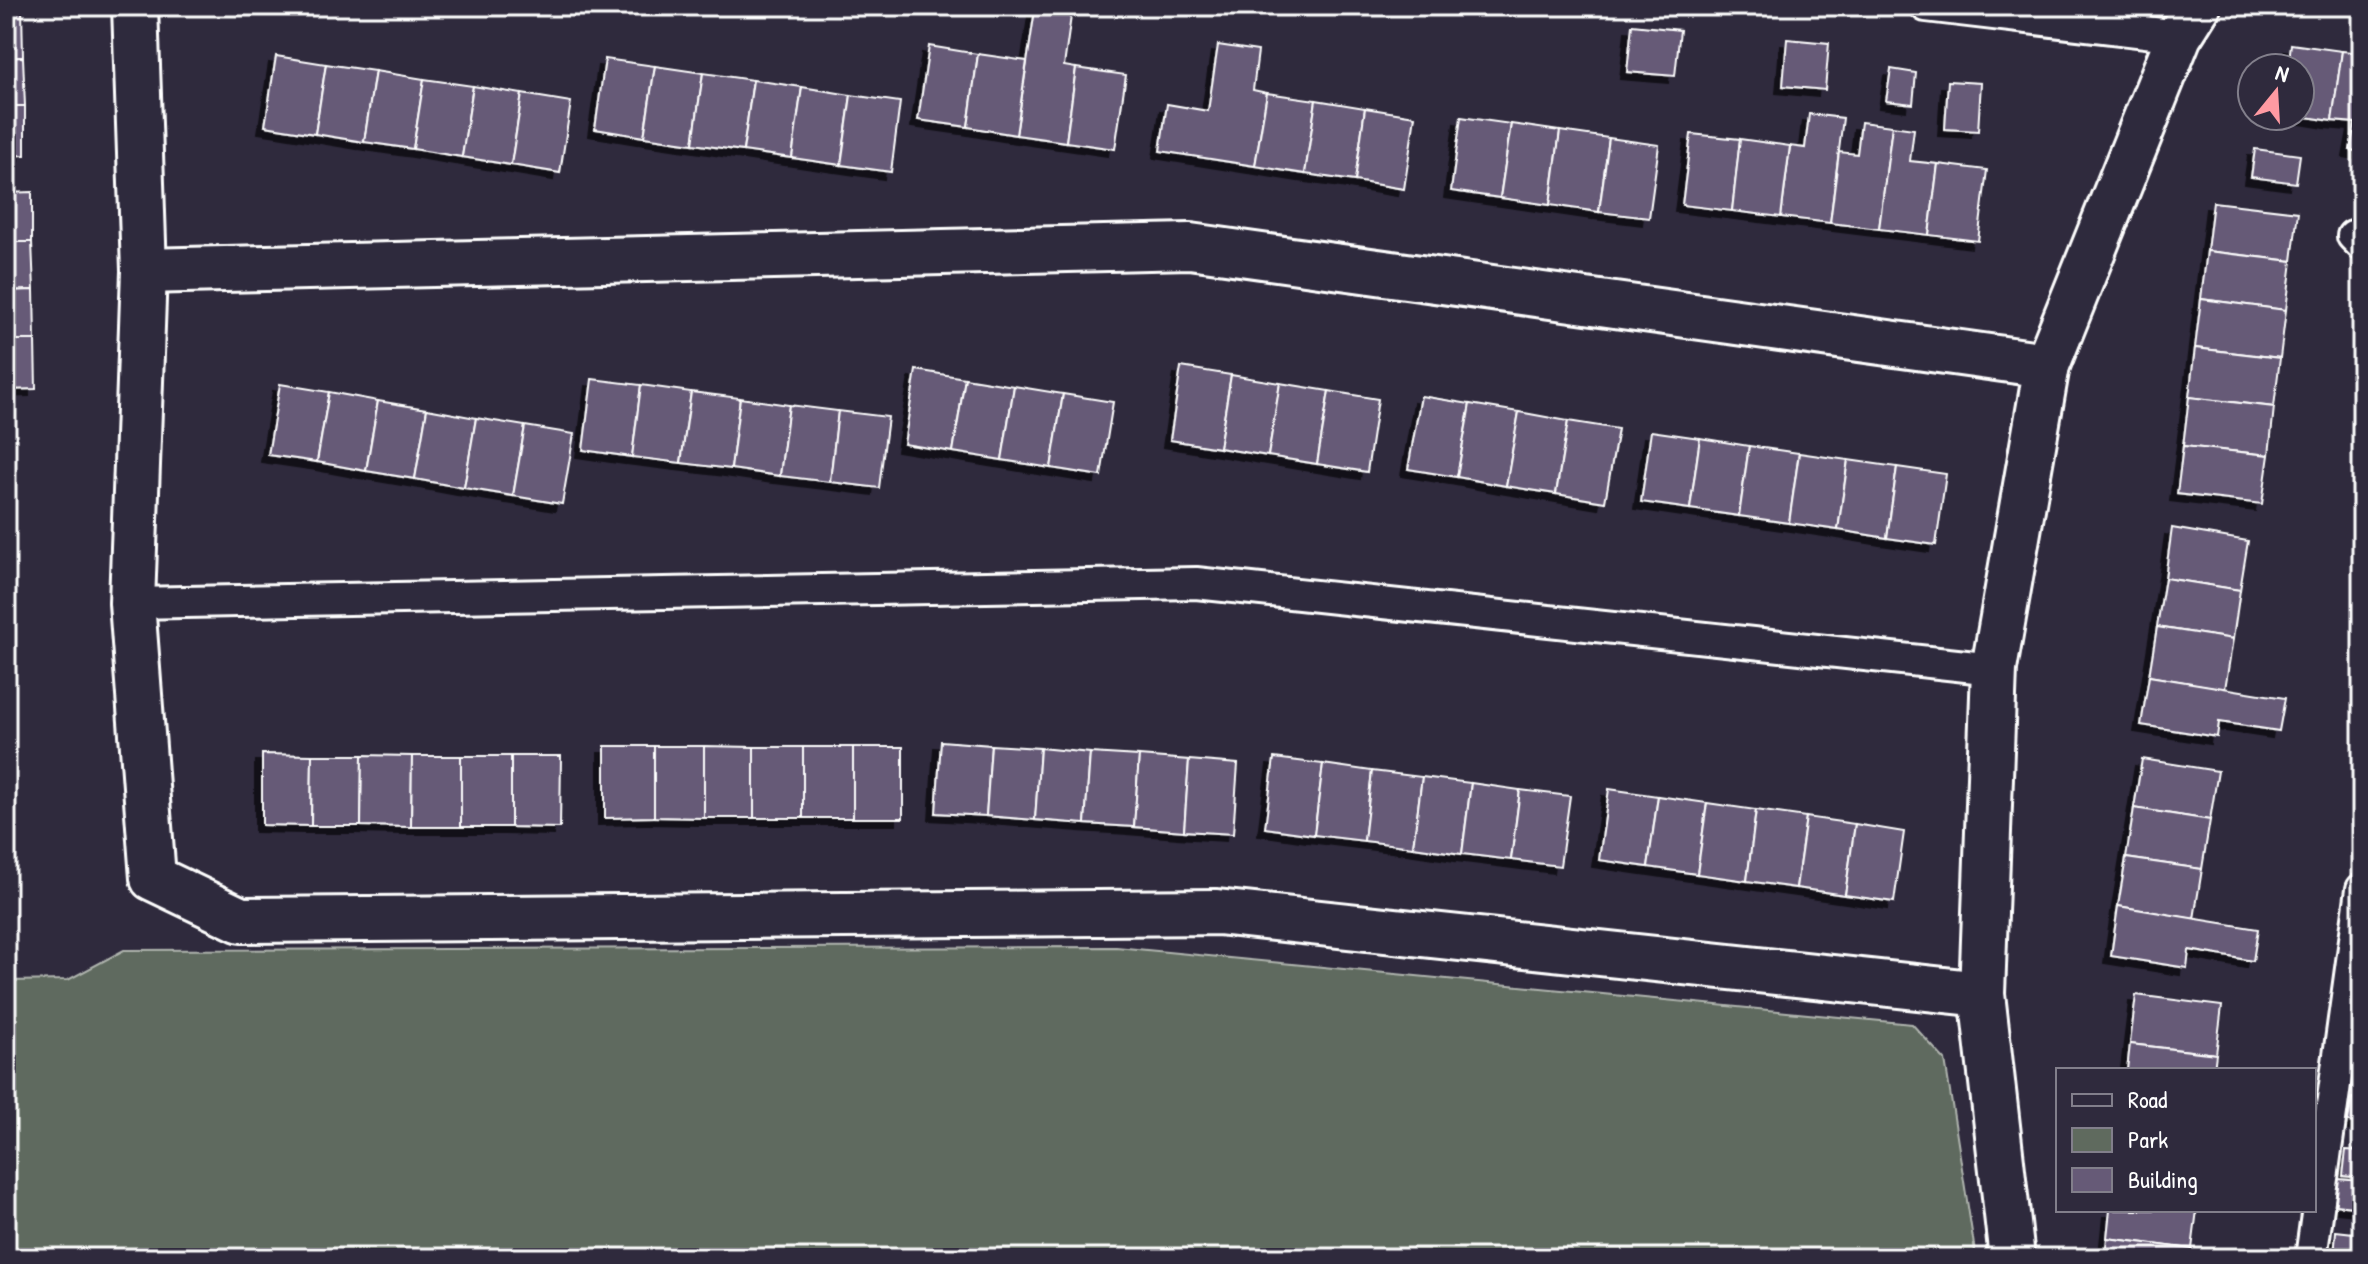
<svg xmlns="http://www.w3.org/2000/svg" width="2368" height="1264" font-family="'Patrick Hand',sans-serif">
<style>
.green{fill:#5f6a5e;stroke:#afb4ae;stroke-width:2}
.building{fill:#665a77;stroke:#fff;stroke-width:2;filter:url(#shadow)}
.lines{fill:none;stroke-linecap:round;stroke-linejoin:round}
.service-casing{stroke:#fff;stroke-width:36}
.minor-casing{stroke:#fff;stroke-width:50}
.service{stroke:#2f2a3d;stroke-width:30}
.minor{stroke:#2f2a3d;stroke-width:44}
</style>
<defs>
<filter id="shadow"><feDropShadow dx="-7" dy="7" stdDeviation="0" flood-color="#0009"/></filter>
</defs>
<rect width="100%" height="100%" fill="#2f2a3d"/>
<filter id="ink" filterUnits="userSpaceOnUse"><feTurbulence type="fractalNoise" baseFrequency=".0125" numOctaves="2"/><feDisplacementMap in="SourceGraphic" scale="16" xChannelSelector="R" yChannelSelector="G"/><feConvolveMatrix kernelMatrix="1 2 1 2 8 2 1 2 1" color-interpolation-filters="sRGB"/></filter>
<g filter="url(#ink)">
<path class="green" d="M1116,947L1912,1024L1945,1060L1976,1258H6V981L68,980L124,950Z"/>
<g class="building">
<path d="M2051,6H2088L2087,10Z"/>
<path d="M2088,6H2119L2117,12L2087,10Z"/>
<path d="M6,8H22L23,57L6,58Z"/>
<path d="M1035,10L1071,16L1064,66L1076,68L1066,142L1016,135Z"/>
<path d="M1632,25L1680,30L1675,76L1627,72Z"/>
<path d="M1787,39L1829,43L1825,90L1783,86Z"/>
<path d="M2291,44L2342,51L2332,121L2300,116V68H2288Z"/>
<path d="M1218,45L1258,51L1253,90L1267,93L1255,166L1160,151L1167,104L1208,111Z"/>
<path d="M929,46L978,54L968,127L918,120Z"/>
<path d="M2342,51L2362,53V152L2350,150L2355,123L2332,121Z"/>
<path d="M978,54L1027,61L1016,135L968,127Z"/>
<path d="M276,56L326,64L315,134L265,126Z"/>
<path d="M23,57L25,106H6V58Z"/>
<path d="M605,59L655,66L644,137L595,129Z"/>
<path d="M326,64L375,71L364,142L315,134Z"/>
<path d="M655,66L703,73L693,144L644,137Z"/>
<path d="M1076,68L1126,75L1115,149L1066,142Z"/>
<path d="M1891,69L1916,73L1913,104L1886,101Z"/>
<path d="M375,71L424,79L413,149L364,142Z"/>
<path d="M703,73L753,80L743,151L693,144Z"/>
<path d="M424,79L473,86L462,157L413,149Z"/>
<path d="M753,80L802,87L792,158L743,151Z"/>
<path d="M1948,81L1981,83L1978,131L1945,129Z"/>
<path d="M473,86L522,94L511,165L462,157Z"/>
<path d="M802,87L851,95L841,165L792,158Z"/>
<path d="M1267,93L1316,100L1305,174L1255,166Z"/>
<path d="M522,94L571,102L560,173L511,165Z"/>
<path d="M851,95L900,102L891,172L841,165Z"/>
<path d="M1316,100L1365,108L1355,181L1305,174Z"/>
<path d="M6,106H25V155L6,156Z"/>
<path d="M1365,108L1415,116L1404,189L1355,181Z"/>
<path d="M1809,114L1843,118L1830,223L1781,217L1790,146L1805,148Z"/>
<path d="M1461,117L1511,124L1500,198L1451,191Z"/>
<path d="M1861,122L1892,126L1879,229L1830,223L1839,152L1857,154Z"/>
<path d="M1511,124L1560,131L1550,205L1500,198Z"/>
<path d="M1892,126L1914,129L1910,161L1938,164L1929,235L1879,229Z"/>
<path d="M1560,131L1609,138L1599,212L1550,205Z"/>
<path d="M1691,134L1740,139L1732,211L1682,205Z"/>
<path d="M1609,138L1659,145L1649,218L1599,212Z"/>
<path d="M1740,139L1790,146L1781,217L1732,211Z"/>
<path d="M2255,149L2300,155L2296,183L2251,177Z"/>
<path d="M1938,164L1987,170L1978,241L1929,235Z"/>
<path d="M32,192V242H6V193Z"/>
<path d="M2213,202L2298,212L2292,261L2207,251Z"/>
<path d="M6,242H32L34,290L6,291Z"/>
<path d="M2207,251L2292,261L2286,310L2201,299Z"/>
<path d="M34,290L35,340H6V291Z"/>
<path d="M2201,299L2286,310L2280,358L2195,348Z"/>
<path d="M6,340H35L36,389L6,390Z"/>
<path d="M2195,348L2280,358L2274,407L2189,397Z"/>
<path d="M1181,367L1231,375L1219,448L1170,440Z"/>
<path d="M916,370L965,378L953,452L904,444Z"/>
<path d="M1231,375L1280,383L1268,456L1219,448Z"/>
<path d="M965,378L1014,386L1002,460L953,452Z"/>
<path d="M592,379L641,385L632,457L583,450Z"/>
<path d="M1280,383L1329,391L1317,464L1268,456Z"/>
<path d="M280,384L329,392L317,462L268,455Z"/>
<path d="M641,385L691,392L681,463L632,457Z"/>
<path d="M1014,386L1063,394L1051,468L1002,460Z"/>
<path d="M1329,391L1378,399L1367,472L1317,464Z"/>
<path d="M329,392L378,401L366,471L317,462Z"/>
<path d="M691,392L740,398L731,469L681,463Z"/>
<path d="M1063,394L1113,402L1101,476L1051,468Z"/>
<path d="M1421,396L1470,404L1457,477L1408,469Z"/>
<path d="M2189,397L2274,407L2269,455L2183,446Z"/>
<path d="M740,398L789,405L780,476L731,469Z"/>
<path d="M378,401L427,409L415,479L366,471Z"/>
<path d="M1470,404L1519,412L1506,486L1457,477Z"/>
<path d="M789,405L838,411L830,482L780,476Z"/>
<path d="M427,409L476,418L464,488L415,479Z"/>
<path d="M838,411L888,417L879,488L830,482Z"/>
<path d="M1519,412L1568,421L1556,494L1506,486Z"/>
<path d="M476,418L525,426L513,496L464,488Z"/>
<path d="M1568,421L1618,429L1605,502L1556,494Z"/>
<path d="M525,426L574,434L562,504L513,496Z"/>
<path d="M1651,431L1700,438L1690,509L1641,502Z"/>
<path d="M1700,438L1749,446L1739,516L1690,509Z"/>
<path d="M1749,446L1799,453L1789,523L1739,516Z"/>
<path d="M2183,446L2269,455L2262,504L2177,494Z"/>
<path d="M1799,453L1848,460L1838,530L1789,523Z"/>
<path d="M1848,460L1897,467L1887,538L1838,530Z"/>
<path d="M1897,467L1946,474L1936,545L1887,538Z"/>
<path d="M2172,528L2248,541L2240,590L2165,578Z"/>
<path d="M2165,578L2240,590L2233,639L2157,627Z"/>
<path d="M2157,627L2233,639L2225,689L2149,676Z"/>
<path d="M2149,676L2285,698L2279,731L2219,722L2217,737L2141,725Z"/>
<path d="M941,741L991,745L986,816L936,813Z"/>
<path d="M991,745L1040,748L1035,820L986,816Z"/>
<path d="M605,746H654V817L605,818Z"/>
<path d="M654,746H704V818L654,817Z"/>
<path d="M704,746L754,747V818H704Z"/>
<rect x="754" y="747" width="49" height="71"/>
<rect x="803" y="747" width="50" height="71"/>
<rect x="853" y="747" width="50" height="71"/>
<path d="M1040,748L1090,753L1085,824L1035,820Z"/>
<path d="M1090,753L1139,756L1134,827L1085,824Z"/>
<path d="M262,754L312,755L311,826L262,825Z"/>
<path d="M312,755H362L361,826H311Z"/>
<path d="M362,755L412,756L411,827L361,826Z"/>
<path d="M412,756H461V827H411Z"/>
<rect x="461" y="756" width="50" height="71"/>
<path d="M511,756H561L560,828L511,827Z"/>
<path d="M1139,756L1189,760L1184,831L1134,827Z"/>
<path d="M1274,758L1323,764L1314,835L1265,828Z"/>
<path d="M2142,759L2218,771L2210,820L2134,808Z"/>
<path d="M1189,760L1238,764L1233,834L1184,831Z"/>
<path d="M1323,764L1372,771L1364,841L1314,835Z"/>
<path d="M1372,771L1422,777L1413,847L1364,841Z"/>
<path d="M1422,777L1471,783L1462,854L1413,847Z"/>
<path d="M1471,783L1520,790L1511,860L1462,854Z"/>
<path d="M1609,789L1658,796L1648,867L1599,860Z"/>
<path d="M1520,790L1570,796L1560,866L1511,860Z"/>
<path d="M1658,796L1707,803L1697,874L1648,867Z"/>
<path d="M1707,803L1756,810L1747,881L1697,874Z"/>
<path d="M2134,808L2210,820L2202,869L2126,858Z"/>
<path d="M1756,810L1806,817L1796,888L1747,881Z"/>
<path d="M1806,817L1855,824L1845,895L1796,888Z"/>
<path d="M1855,824L1904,832L1894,902L1845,895Z"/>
<path d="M2126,858L2202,869L2194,919L2118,906Z"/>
<path d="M2118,906L2258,929L2253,961L2189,950L2187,968L2111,956Z"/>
<path d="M2136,995L2222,1006L2216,1054L2130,1044Z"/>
<path d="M2130,1044L2216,1054L2214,1070H2127Z"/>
<path d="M2352,1098L2362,1099V1124L2348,1122Z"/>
<path d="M2346,1150L2362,1151V1178L2343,1176Z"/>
<path d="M2337,1179L2362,1181V1208L2335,1205Z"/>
<path d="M2110,1210H2197L2192,1249L2107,1238Z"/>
<path d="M2336,1231L2362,1234V1258H2334Z"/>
<path d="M2107,1238L2192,1249L2191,1258H2105Z"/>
</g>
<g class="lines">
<g class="service-casing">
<g id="service">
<path d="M1926,6L2179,36"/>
<path d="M2353,236L2362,245"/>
<path d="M132,603L1196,583L1994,669"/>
<path d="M2311,1258L2362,889"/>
</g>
</g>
<g class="minor-casing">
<g id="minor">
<path d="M135,6L144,271L132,603L153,878L241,920L1217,912L1982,994"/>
<path d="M144,271L1190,246L2047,365"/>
<path d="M2012,1258L1982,994L1994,669L2047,365L2179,36L2198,6"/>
</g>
</g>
<use href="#service" class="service"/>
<use href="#minor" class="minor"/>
</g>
</g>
<rect width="2368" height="1264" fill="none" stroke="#2f2a3d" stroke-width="32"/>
<rect x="16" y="16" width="2336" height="1232" fill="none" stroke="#fff" stroke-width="3" filter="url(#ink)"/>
<rect x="2056" y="1068" width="260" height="144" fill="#2f2a3d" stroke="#827f8b" stroke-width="2"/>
<rect x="2072" y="1094" width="40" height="12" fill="#2f2a3d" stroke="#827f8b" stroke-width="2"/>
<text x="2128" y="1108" font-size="24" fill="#ffffff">Road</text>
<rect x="2072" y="1128" width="40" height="24" fill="#5f6a5e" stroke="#827f8b" stroke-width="2"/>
<text x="2128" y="1148" font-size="24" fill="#ffffff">Park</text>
<rect x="2072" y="1168" width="40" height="24" fill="#665a77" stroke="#827f8b" stroke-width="2"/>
<text x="2128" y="1188" font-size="24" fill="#ffffff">Building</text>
<g transform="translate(2276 92) rotate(18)"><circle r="38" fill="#2f2a3d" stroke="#827f8b" stroke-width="2"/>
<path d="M0-6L14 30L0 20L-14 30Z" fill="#ff9aa2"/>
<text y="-12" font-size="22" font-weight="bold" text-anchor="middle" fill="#ffffff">N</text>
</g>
</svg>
